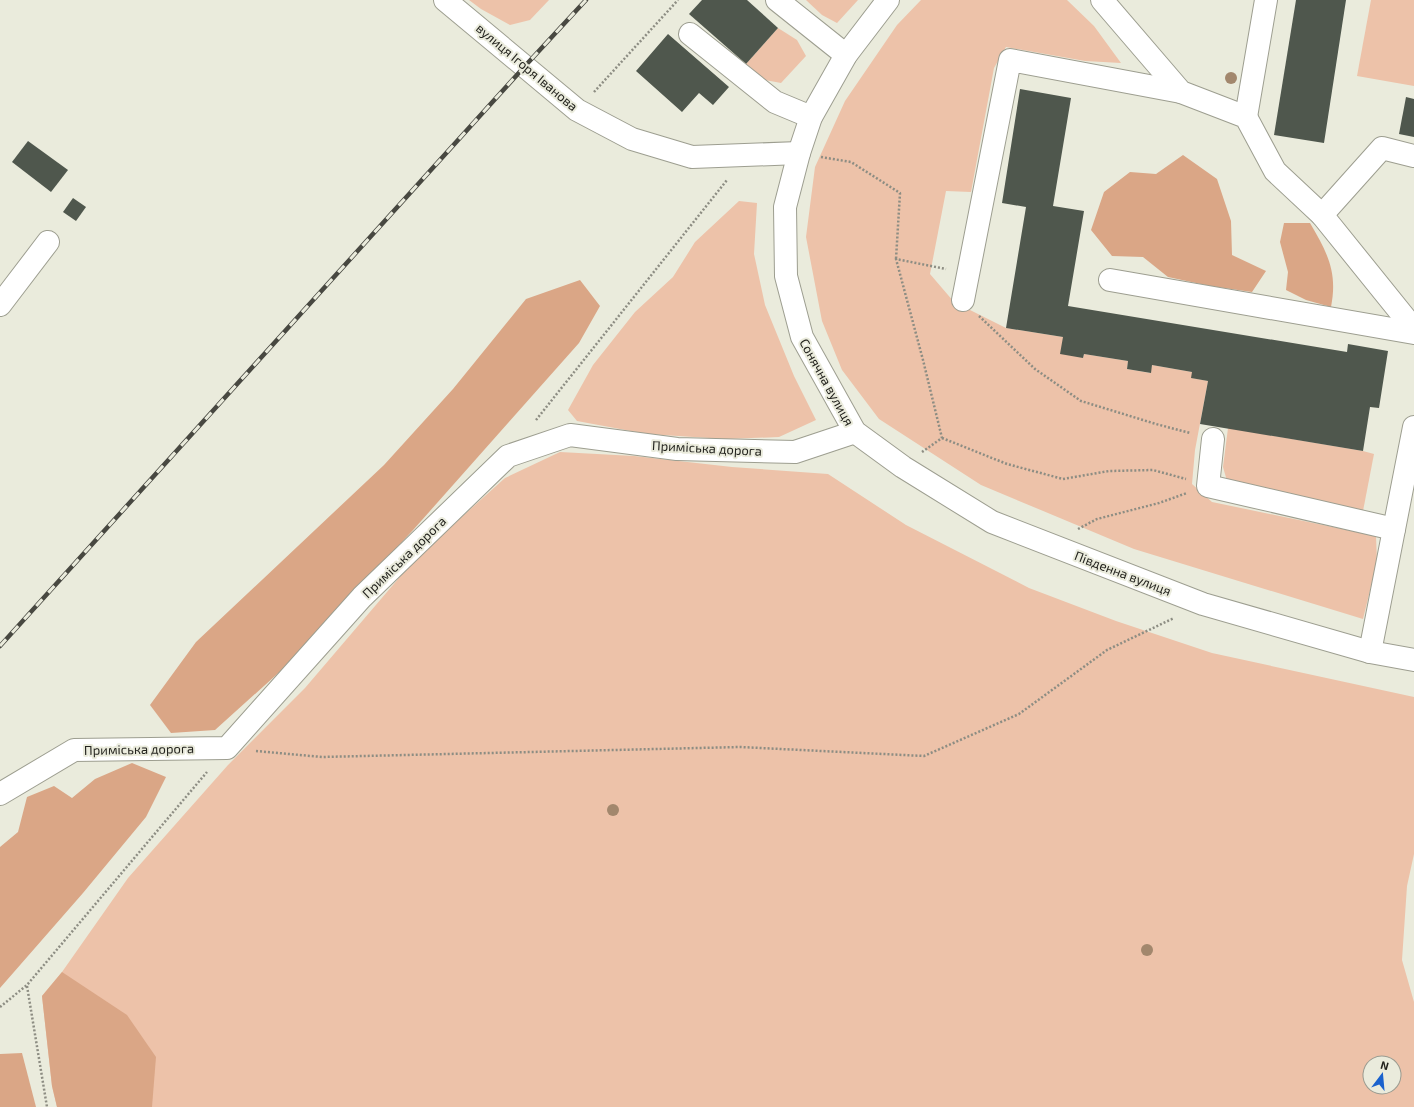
<svg xmlns="http://www.w3.org/2000/svg" width="1414" height="1107" font-family="'Exo 2',sans-serif">
<style>
.green{fill:#edc2a9;fill-rule:evenodd}
.forest{fill:#daa686}
.building{fill:#4f574d}
.lines{fill:none;stroke-linecap:round;stroke-linejoin:round}
.minor-casing{stroke:#9d9e90;stroke-width:24}
.path{stroke:#8d8d83;stroke-width:2.5;stroke-dasharray:2 2;stroke-linecap:butt}
.minor{stroke:#fff;stroke-width:22}
.rail-casing{stroke:#484841;stroke-width:4.5}
.rail{stroke:#eaebdc;stroke-width:3;stroke-dasharray:9;stroke-linecap:butt}
.tree{fill:#a2876d}
.labels{text-anchor:middle;stroke-width:4;stroke-linejoin:round;paint-order:stroke}
.street-label{font-size:13px;fill:#23231e;stroke:#eaebdc}
</style>
<rect width="100%" height="100%" fill="#eaebdc"/>
<g class="green">
<path d="M469,0H549L530,20L510,25L481,9Z"/>
<path d="M806,0H858L837,23L822,15Z"/>
<path d="M921,0H1067L1094,26L1121,63L1085,61L1006,47L994,68L971,192L946,191L930,274L954,302L1006,328L1063,337L1083,358L1084,354L1128,361L1127,369L1150,373L1152,365L1192,372V378L1208,381L1195,450L1192,484L1212,502L1376,536L1377,562L1363,619L1134,549L981,485L879,419L842,370L822,321L806,237L815,167L845,101L897,25Z"/>
<path d="M1371,0H1414V86L1357,76Z"/>
<path d="M778,28L797,40L806,56L781,83L765,80L746,64Z"/>
<path d="M739,201L757,203L754,254L765,305L794,376L816,420L779,437L725,439L647,434L577,421L568,410L593,365L635,312L673,277L695,242Z"/>
<path d="M1228,428L1363,451L1374,454L1363,511L1227,481L1223,467Z"/>
<path d="M560,452L634,456L732,467L828,474L906,525L1029,588L1116,621L1212,653L1414,697V854L1407,886L1402,960L1414,1002V1107H57L52,1086L42,996L62,972L128,878L228,765L305,688L416,558L505,478ZM1370,1063H1394V1087H1370Z"/>
</g>
<g class="forest">
<path d="M1183,155L1217,179L1231,221L1232,255L1266,271L1252,292L1210,286L1168,277L1143,257L1112,256L1091,230L1104,192L1130,172L1156,174Z"/>
<path d="M1284,223H1310C1327,252 1338,272 1331,307L1306,300L1286,290L1288,272L1280,242Z"/>
<path d="M580,280L600,306L579,343L414,529L285,667L215,730L171,733L150,705L196,642L384,465L453,389L526,299Z"/>
<path d="M132,763L166,777L146,817L83,893L0,988V847L18,832L27,797L54,786L72,798L95,779Z"/>
<path d="M62,972L127,1015L156,1057L152,1107H57L52,1086L42,996Z"/>
<path d="M22,1053L36,1107H0V1054Z"/>
</g>
<g class="building">
<path d="M702,0H747L778,28L746,64L689,14Z"/>
<path d="M1296,0H1346L1324,143L1274,135Z"/>
<path d="M668,34L729,87L713,105L699,93L682,112L636,71Z"/>
<path d="M1020,89L1071,98L1053,206L1084,211L1068,306L1347,352L1348,344L1388,351L1379,408L1370,407L1363,451L1200,424L1208,381L1191,378L1192,372L1152,365L1151,373L1127,369L1128,361L1084,354L1083,358L1060,354L1063,337L1006,328L1026,207L1002,203Z"/>
<path d="M1406,97L1414,99V137L1399,134Z"/>
<path d="M28,141L68,170L51,192L12,162Z"/>
<path d="M73,198L86,207L76,221L63,212Z"/>
</g>
<g class="lines">
<g class="minor-casing">
<g id="minor">
<path d="M445,0L577,110L632,139L692,157L799,153"/>
<path d="M777,0L846,55"/>
<path d="M888,0L846,55L811,117L799,153L785,207L786,276L802,337L855,432L903,467L992,522L1203,604L1370,652L1414,660"/>
<path d="M1102,0L1181,92L1246,117L1275,171L1322,215L1414,329"/>
<path d="M690,34L775,102L811,117"/>
<path d="M1246,117L1266,0"/>
<path d="M1322,215L1382,148L1414,156"/>
<path d="M1110,280L1414,333"/>
<path d="M963,300L1010,60L1181,92"/>
<path d="M0,305L48,242"/>
<path d="M1213,439L1208,486L1394,529"/>
<path d="M1370,652L1414,427"/>
<path d="M0,794L74,750L227,748L362,597L508,456L570,435L677,449L795,452L855,432"/>
</g>
</g>
<g class="path">
<path d="M594,92L678,0"/>
<path d="M821,157L851,162L900,193L896,259"/>
<path d="M979,316L1035,369L1081,401L1156,424L1190,433"/>
<path d="M536,420L727,180"/>
<path d="M942,438L1007,464L1063,479L1109,471L1153,470L1186,479"/>
<path d="M922,452L942,438L923,360L896,259L946,269"/>
<path d="M1078,529L1097,519L1159,503L1187,493"/>
<path d="M256,751L322,757L740,747L924,756L1019,714L1107,650L1174,618"/>
<path d="M27,986L47,1107"/>
<path d="M0,1007L27,985L207,772"/>
</g>
<use href="#minor" class="minor"/>
<g class="rail-casing">
<path id="rail" d="M0,646L525,66L586,0"/>
</g>
<use href="#rail" class="rail"/>
</g>
<g class="tree">
<circle cx="1231" cy="78" r="6"/>
<circle cx="613" cy="810" r="6"/>
<circle cx="1147" cy="950" r="6"/>
</g>
<g class="labels">
<g class="street-label">
<text transform="translate(527 67) rotate(40)" y="5">вулиця Ігоря Іванова</text>
<text transform="translate(827 382) rotate(61)" y="5">Сонячна вулиця</text>
<text transform="translate(707 448) rotate(3)" y="5">Приміська дорога</text>
<text transform="translate(404 557) rotate(-44)" y="5">Приміська дорога</text>
<text transform="translate(1123 573) rotate(21)" y="5">Південна вулиця</text>
<text transform="translate(139 749) rotate(-1)" y="5">Приміська дорога</text>
</g>
</g>
<g transform="translate(1382 1075) rotate(16)"><circle r="19" fill="#eaebdc" stroke="#9a9b90"/>
<path d="M0-3L7 15L0 10L-7 15Z" fill="#1a62cd"/>
<text y="-6" font-size="11" font-weight="bold" text-anchor="middle" fill="#23231e">N</text>
</g>
</svg>
